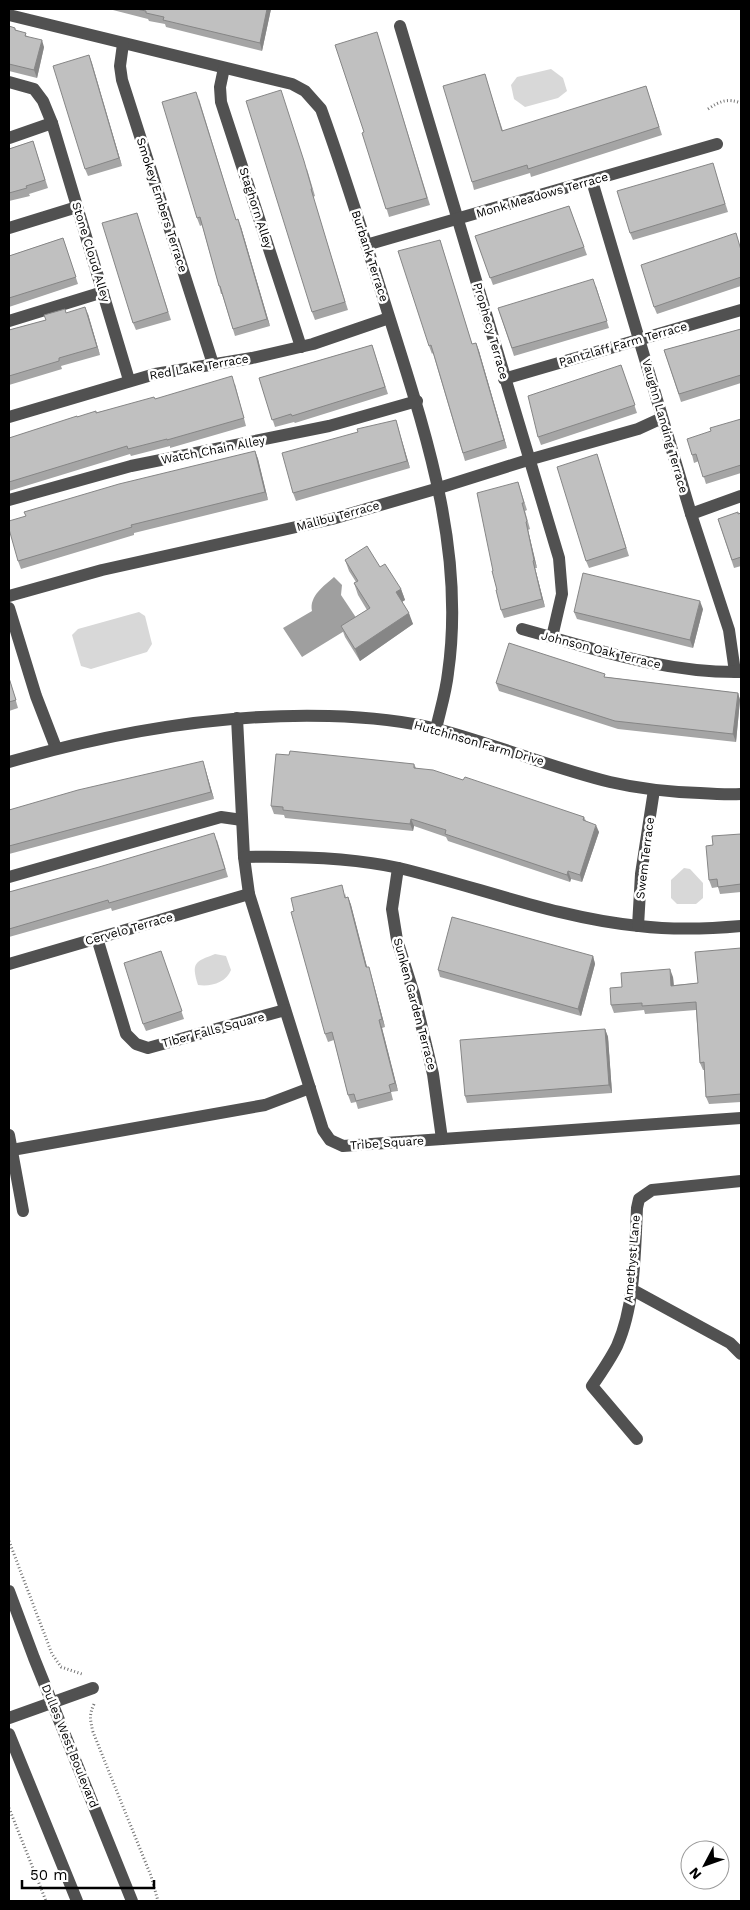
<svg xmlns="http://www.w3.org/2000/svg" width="750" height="1910" font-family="'Work Sans',sans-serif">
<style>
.green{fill:#d8d8d8}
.water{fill:#9f9f9f}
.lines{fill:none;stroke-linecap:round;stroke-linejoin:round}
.path{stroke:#737373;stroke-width:3;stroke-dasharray:1 2.5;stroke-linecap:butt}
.minor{stroke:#515151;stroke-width:12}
.wall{fill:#a5a5a5}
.shaded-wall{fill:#868686}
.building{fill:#c0c0c0;stroke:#868686}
.labels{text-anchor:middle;stroke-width:5;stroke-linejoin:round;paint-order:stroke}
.street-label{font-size:12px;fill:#000;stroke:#fff}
</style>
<rect width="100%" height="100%" fill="#fff"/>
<g class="green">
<path d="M551,69L563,78L567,91L558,98L525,107L514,99L511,85L517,77Z"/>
<path d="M139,612L145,616L152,644L147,652L91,669L81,666L72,635L78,629Z"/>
<path d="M684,868L690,869L703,883V898L696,904H677L671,898V880Z"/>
<path d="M215,954L226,956L231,970C226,983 210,987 198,985C191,962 195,962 215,954Z"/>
</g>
<path class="water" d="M334,577L342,585L341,595L359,622L302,657L283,628L312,611C309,596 324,586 334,577Z"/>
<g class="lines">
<g class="path">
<path d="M708,109C720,101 727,98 741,103"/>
<path d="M9,1541L52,1654L61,1667L82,1674"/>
<path d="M94,1704C89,1715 90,1719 93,1732L151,1876L158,1901"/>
<path d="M9,1808L46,1901"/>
</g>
<g class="minor">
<path d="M9,15L292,84L305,91L321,109C345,175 366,243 387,310C424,428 466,548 448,673C446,692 440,711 436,729"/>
<path d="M400,26L559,558L562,594L552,637"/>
<path d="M123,44L120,66L122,80L213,364"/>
<path d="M224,68L220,87L221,102L301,347"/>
<path d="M9,82L34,89L43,101L52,123L129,380"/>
<path d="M9,138L52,123"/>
<path d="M592,181L691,514L729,630L735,672"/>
<path d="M9,228L77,207"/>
<path d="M366,245L717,144"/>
<path d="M9,321L103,292"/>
<path d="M504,379L741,310"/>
<path d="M9,417L155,374L252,358L313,344L389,318"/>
<path d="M9,500L131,466L329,426L417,401"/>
<path d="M691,514L741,496"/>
<path d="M9,596L102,570L332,519L439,488L528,460L638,429L662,418"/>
<path d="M9,608L36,696L56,748"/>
<path d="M522,629C595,649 665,673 741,672"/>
<path d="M237,718L244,857L249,894L323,1130L330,1140L343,1146L741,1118"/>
<path d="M9,762C113,732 220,713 329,716C365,717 401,720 437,729C495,744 552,768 610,782C640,789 670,792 700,793C714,794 728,795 741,794"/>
<path d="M244,857C295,856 349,857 399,868C479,887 557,918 639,926C673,930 707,929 741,926"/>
<path d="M398,868L392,909L397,940L414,994L433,1074L442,1139"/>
<path d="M9,877L221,817L242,820"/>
<path d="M638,926L641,874L654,790"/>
<path d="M97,938L126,1034L136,1044L148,1048L285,1010"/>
<path d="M9,964L249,894"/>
<path d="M9,1135L23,1211"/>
<path d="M12,1150L265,1105L310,1088"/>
<path d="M631,1289L730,1343L741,1354"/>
<path d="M637,1439L592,1386C601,1373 610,1360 617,1346C635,1306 635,1251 637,1208L639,1199L652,1190L741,1181"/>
<path d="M9,1591L34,1658L132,1901"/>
<path d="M9,1718L93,1688"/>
<path d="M9,1734L77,1901"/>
</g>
</g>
<g class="wall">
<path d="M109,9H271L262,51L166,27L165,24L149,21L148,19Z"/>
<path d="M9,26L27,36L44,47L37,78L9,71Z"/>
<path d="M379,40L430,205L389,217L364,132Z"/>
<path d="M89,55L122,166L88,176L85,169Z"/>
<path d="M487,82L503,131L646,86L662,135L531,177L530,173L474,190L472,182Z"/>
<path d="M199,99L236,220L241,227L270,326L235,336L222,294H221L219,286L202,225L200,226L197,218Z"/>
<path d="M33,141L48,188L29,194L30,196L9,201V149Z"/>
<path d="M307,169L315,196L313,197L348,310L315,320L312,312Z"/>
<path d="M715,171L728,212L633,240L630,233Z"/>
<path d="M569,206L587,255L493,285L475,236Z"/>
<path d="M137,213L171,320L136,330L133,323Z"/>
<path d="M63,238L78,284L9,307V256Z"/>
<path d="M440,240L472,344L476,343L479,351L507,448L465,461L433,353L432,354L429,346Z"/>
<path d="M741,249V286L657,314L654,307Z"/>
<path d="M596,286L609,328L514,356L498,308Z"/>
<path d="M66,313L88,314L100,355L61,366L62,369L9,385V330L46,320Z"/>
<path d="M741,329V383L681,402L664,350Z"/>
<path d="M372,345L388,394L295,423L294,422L275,427L259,378Z"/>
<path d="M621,365L637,413L541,445L538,437Z"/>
<path d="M235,384L246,426L170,448V446L131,456L130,454L9,491V438L77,417L155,399Z"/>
<path d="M741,419V473L706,484L699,461L694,463L692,455L711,431Z"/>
<path d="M396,420L410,468L296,501L293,493L358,432Z"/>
<path d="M255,451L258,459L268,500L134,533V535L21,569L18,561Z"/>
<path d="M597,454L629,556L589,568L586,561Z"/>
<path d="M518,482L527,510L525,511L530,529L528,530L537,568H535L545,607L504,618L501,610L497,590Z"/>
<path d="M741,513V566L734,568L718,519Z"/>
<path d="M345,560L380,567L401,589L405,600L402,602L413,624L360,661L345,637L341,626L367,610L358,595L354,583L356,582L349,571Z"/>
<path d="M703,609L693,648L577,619L574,612Z"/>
<path d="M9,677L18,708L9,711Z"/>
<path d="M606,677L738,693L740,700L736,742L618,729L499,691L496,683Z"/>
<path d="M414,764L416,768L463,780L584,817L586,821L599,832L582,882L571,879L570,882L448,841L446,837L414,826L413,831L285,818L284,815L274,814L271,806Z"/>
<path d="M205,768L214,799L9,854V810Z"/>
<path d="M741,834V892L720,894L718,887L712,888L709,880L713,845Z"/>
<path d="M217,840L228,877L112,911L111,908L9,937V892Z"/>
<path d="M345,893L346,898L348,897L351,905L367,967L371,974L385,1027L382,1028L398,1091L391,1092L393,1100L358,1109L356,1102L351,1103L348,1095L334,1040L328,1042L325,1034Z"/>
<path d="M741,948V1102L709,1104L706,1097L704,1070H703L700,1063L696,1010L645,1014L644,1010L614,1013L611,1005L622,987L673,977L674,985L698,983Z"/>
<path d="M161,951L184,1019L146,1031L143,1024Z"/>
<path d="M593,956L595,964L581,1016L440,977L438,970Z"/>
<path d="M605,1029L608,1037L612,1093L467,1103L465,1096Z"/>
</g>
<g class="shaded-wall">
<path d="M267,9H271L262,51L260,43Z"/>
<path d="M42,40L44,47L37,78L34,70Z"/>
<path d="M89,55L92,63L122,166L119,158Z"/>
<path d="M238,219L241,227L270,326L267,319Z"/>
<path d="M85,307L88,314L100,355L97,347Z"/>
<path d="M476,343L479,351L507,448L504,440Z"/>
<path d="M396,420L398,428L410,468L407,461Z"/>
<path d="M255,451L258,459L268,500L265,492Z"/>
<path d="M526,522L528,530L537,568L534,560Z"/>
<path d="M533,561L535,568L545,607L542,599Z"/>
<path d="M401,589L405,600L400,603L396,592Z"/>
<path d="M700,601L703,609L693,648L690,640Z"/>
<path d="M409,613L413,624L360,661L355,649Z"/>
<path d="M738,693L740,700L736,742L733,734Z"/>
<path d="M203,761L205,768L214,799L211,792Z"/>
<path d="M411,819L414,826L413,831L410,824Z"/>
<path d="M596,825L599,832L582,882L580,875Z"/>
<path d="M568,871L571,879L570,882L567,875Z"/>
<path d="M348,897L351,905L369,975L366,967Z"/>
<path d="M593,956L595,964L581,1016L578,1009Z"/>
<path d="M369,967L371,974L385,1027L382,1019Z"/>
<path d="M670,969L673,977L674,993L671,986Z"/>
<path d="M379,1020L382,1028L398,1091L395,1083Z"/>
<path d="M605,1029L608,1037L612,1093L609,1085Z"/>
</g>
<g class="building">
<path d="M136,9H267L260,43L163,20L164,17L146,13V11Z"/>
<path d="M9,26L15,28V30L26,33L25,36L42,40L34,70L9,64Z"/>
<path d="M377,32L427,198L386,209L362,133L364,132L335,45Z"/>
<path d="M89,55L119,158L85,169L53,66Z"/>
<path d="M485,74L502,131L646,86L659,127L528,169L527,165L472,182L443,86Z"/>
<path d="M281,90L304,161L312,189H311L345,302L312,312L246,101Z"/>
<path d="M196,92L236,220L238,219L267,319L233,329L220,286H219L200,217L197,218L162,102Z"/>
<path d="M33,141L45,180L26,186L27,188L9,193V149Z"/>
<path d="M713,163L725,204L630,233L617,191Z"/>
<path d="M569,206L584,247L490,278L475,236Z"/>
<path d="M137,213L168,312L133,323L102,223Z"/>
<path d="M736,233L741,250V277L654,307L641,265Z"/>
<path d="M63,238L76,277L9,298V256Z"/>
<path d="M440,240L472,344L476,343L504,440L463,453L431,345L429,346L398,251Z"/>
<path d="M593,279L607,321L512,348L498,308Z"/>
<path d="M85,307L97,347L59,358V361L9,376V330L46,320L44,315L65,309L66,313Z"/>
<path d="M741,329V375L679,394L664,350Z"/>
<path d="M372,345L385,387L292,416L291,414L272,420L259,378Z"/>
<path d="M621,365L635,405L538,437L528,396Z"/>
<path d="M232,376L244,418L167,440V439L128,449L127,446L9,482V438L77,416V417L96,411V413L154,397L155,399Z"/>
<path d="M741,419V465L703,477L696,454L692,455L687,439L711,431L710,428Z"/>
<path d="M396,420L407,461L293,493L282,453L358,432L357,429Z"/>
<path d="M255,451L265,492L131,525L132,527L18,561L9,529V521L26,516L24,512L119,484Z"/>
<path d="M597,454L626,548L586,561L557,467Z"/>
<path d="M518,482L524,503H522L527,521L526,522L534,560L533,561L542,599L501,610L496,590H497L492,571H493L477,493Z"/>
<path d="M738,512V514L741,513V557L732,560L718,519Z"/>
<path d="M367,546L380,567L385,564L401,589L396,592L409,613L355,649L341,626L370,608L354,583L358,581L345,560Z"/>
<path d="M583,573L700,601L690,640L574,612Z"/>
<path d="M509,643L605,674L604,677L738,693L733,734L615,721L496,683Z"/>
<path d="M9,678L16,700L9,702Z"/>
<path d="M290,751L414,764V768L433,770L463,780L465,777L584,817L583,820L596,825L580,875L568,871L567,875L445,834L446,830L411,819L410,824L283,810V807L271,806L276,754L289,755Z"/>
<path d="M203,761L211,792L9,846V810L78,790Z"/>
<path d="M214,833L225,869L109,903L108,900L9,929V892L99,867Z"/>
<path d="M741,834V884L718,887L717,879L709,880L706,846L713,845L712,836Z"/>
<path d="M342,885L345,898L348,897L366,967H369L382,1019L379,1020L395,1083L389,1085L391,1092L356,1101L354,1094L348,1095L332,1032L325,1034L291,912L294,911L291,898Z"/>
<path d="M452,917L593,956L578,1009L438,970Z"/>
<path d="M741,948V1094L706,1097L704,1062L700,1063L696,1002L642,1006V1003L611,1005L610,988L622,987L621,973L670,969L671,986L698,983L695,952Z"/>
<path d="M161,951L182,1011L143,1024L124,963Z"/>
<path d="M605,1029L609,1085L465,1096L460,1040Z"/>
</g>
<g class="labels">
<g class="street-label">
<text transform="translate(542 195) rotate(-16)" y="4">Monk Meadows Terrace</text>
<text transform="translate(162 205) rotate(72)" y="4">Smokey Embers Terrace</text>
<text transform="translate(256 208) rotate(72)" y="4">Staghorn Alley</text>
<text transform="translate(91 252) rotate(73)" y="4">Stone Cloud Alley</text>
<text transform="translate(370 256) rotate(72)" y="4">Burbank Terrace</text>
<text transform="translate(491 331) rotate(74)" y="4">Prophecy Terrace</text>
<text transform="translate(623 344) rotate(-16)" y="4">Pantzlaff Farm Terrace</text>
<text transform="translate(199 367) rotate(-10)" y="4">Red Lake Terrace</text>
<text transform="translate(665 426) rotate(74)" y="4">Vaughn Landing Terrace</text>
<text transform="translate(213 450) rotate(-11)" y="4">Watch Chain Alley</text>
<text transform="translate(338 516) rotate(-15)" y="4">Malibu Terrace</text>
<text transform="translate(601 650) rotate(14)" y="4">Johnson Oak Terrace</text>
<text transform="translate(479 743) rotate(16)" y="4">Hutchinson Farm Drive</text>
<text transform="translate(645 858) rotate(-83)" y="4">Swem Terrace</text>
<text transform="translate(129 929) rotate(-16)" y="4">Cervelo Terrace</text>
<text transform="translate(415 1004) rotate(75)" y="4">Sunken Garden Terrace</text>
<text transform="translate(213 1030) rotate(-15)" y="4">Tiber Falls Square</text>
<text transform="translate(387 1143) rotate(-4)" y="4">Tribe Square</text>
<text transform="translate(632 1259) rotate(-85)" y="4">Amethyst Lane</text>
<text transform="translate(70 1746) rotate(68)" y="4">Dulles West Boulevard</text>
</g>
</g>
<rect width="750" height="1910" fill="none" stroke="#000000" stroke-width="20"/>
<g transform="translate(705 1865) rotate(229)"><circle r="24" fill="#ffffff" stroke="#999999"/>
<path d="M0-4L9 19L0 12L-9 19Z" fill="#000000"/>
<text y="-8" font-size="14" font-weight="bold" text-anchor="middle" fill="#000000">N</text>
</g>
<path d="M22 1880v8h132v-8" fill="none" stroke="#000000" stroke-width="2.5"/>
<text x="30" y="1880" font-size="15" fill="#000000" stroke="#ffffff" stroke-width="4" paint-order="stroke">50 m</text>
</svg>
